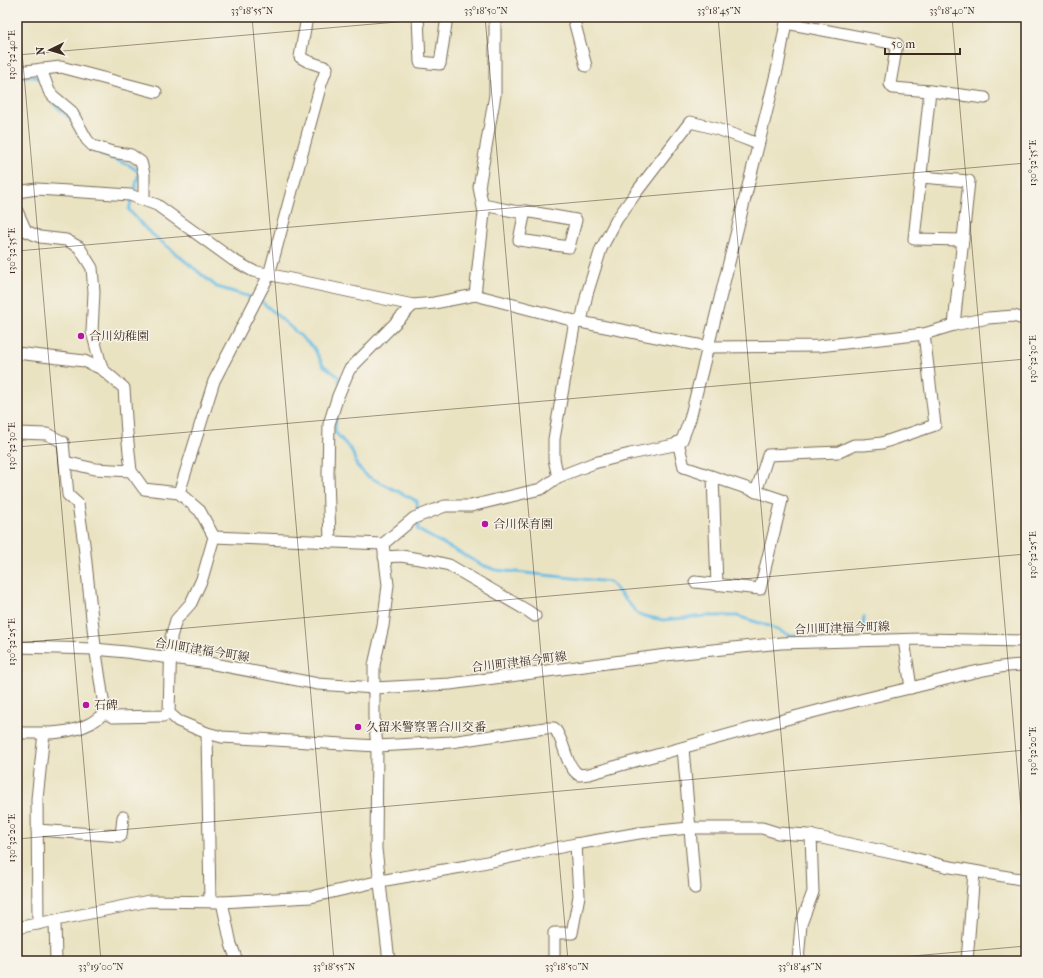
<svg xmlns="http://www.w3.org/2000/svg" width="1043" height="978" font-family="'IM FELL French Canon','Noto Serif JP',serif">
<style>
.lines{fill:none;stroke-linecap:round;stroke-linejoin:round}
.stream{stroke:#69bde5;stroke-width:3}
.minor-casing{stroke:#786b57;stroke-width:13}
.minor{stroke:#fff;stroke-width:11}
.ticks{fill:none;stroke:#3b2a1e;stroke-width:1;stroke-opacity:0.45}
.poi-dot{fill:#b5179e;stroke:#f7f3e8;stroke-width:1.5}
.labels{text-anchor:middle;stroke-width:3;stroke-linejoin:round;paint-order:stroke}
.poi-label{font-size:12px;fill:#3b2a1e;stroke:#f7f3e8;text-anchor:start}
.street-label{font-size:12px;fill:#3b2a1e;stroke:#f7f3e8}
.neatline{fill:none;stroke:#3b2a1e;stroke-width:1.5}
.ticks-label{font-size:10px;text-anchor:middle;fill:#3b2a1e}
</style>
<rect width="100%" height="100%" fill="#f7f3e8"/>
<filter id="ink" filterUnits="userSpaceOnUse"><feTurbulence type="fractalNoise" baseFrequency=".025" numOctaves="2"/><feDisplacementMap in="SourceGraphic" scale="8" xChannelSelector="R" yChannelSelector="G"/><feConvolveMatrix kernelMatrix="1 2 1 2 8 2 1 2 1" color-interpolation-filters="sRGB"/></filter>
<filter id="wash" filterUnits="userSpaceOnUse"><feTurbulence type="fractalNoise" baseFrequency=".012" numOctaves="4" result="noise"/><feDisplacementMap in="SourceGraphic" scale="16" xChannelSelector="R" yChannelSelector="G"/><feGaussianBlur stdDeviation="0.9" result="paint"/><feColorMatrix in="noise" values="0 0 0 0 0 0 0 0 0 0 0 0 0 0 0 0 0 1.4 0 .05"/><feComposite in="paint" operator="in"/></filter>
<g filter="url(#wash)">
<rect width="100%" height="100%" fill="#eae3c2"/>
<g class="lines">
<g class="stream">
<path d="M17,78C25,76 33,75 40,79"/>
<path d="M54,104L70,119"/>
<path d="M101,154L129,165L139,172L134,193"/>
<path d="M132,198L129,210L147,230L217,287L254,298"/>
<path d="M260,300L314,348L323,365L339,377V381"/>
<path d="M336,417L335,432L352,451L357,466L367,476L417,501L418,530L482,565L496,570L610,582L639,615L663,620L706,616H737L769,626L786,634L805,637"/>
<path d="M848,636L863,626L864,617"/>
</g>
</g>
</g>
<g filter="url(#ink)">
<g class="lines">
<g class="minor-casing">
<g id="minor">
<path d="M418,17L420,62L440,64L447,17"/>
<path d="M573,17L586,66"/>
<path d="M786,23L897,44L890,84L893,88L930,91L914,239L963,240"/>
<path d="M41,69L49,91L53,96L71,111L87,140L93,146L112,152L131,155L141,162L144,174V199"/>
<path d="M17,72L61,67L156,92"/>
<path d="M930,91L985,98"/>
<path d="M921,177L969,181L954,325"/>
<path d="M17,192L37,189L130,195L157,205L233,260L253,271L413,305L434,303L475,295L575,321L708,347L819,346L924,334L954,325L988,318L1014,316L1026,320"/>
<path d="M483,205L518,212L525,211L576,220L569,247L519,240L525,211"/>
<path d="M17,211L26,231L40,237L66,240L79,247L92,268L94,292L92,332L102,369"/>
<path d="M475,295L484,213L479,187L495,95V17"/>
<path d="M581,322L587,294L601,249L617,219L638,190L690,122C714,127 736,135 758,144"/>
<path d="M17,353L84,361L102,369L124,388L127,433L131,471L144,489L179,493L200,511L214,537L202,579L191,603L176,620L171,637L169,713L178,721L207,733L222,737L377,746L451,742L545,728H554C566,742 564,765 579,775L589,774C696,744 802,713 910,688C946,680 990,665 1026,665"/>
<path d="M17,433L47,434L63,442L68,495L78,504L84,544L95,646L105,713"/>
<path d="M678,442L684,467L782,500L760,589L695,582"/>
<path d="M65,462L95,469L131,471"/>
<path d="M558,477L554,459V439L575,321"/>
<path d="M713,477L717,585"/>
<path d="M756,492L768,455L839,452L854,445H864L882,443L935,425L924,334"/>
<path d="M179,493L214,381L269,275L321,84L327,68L307,61L300,57L307,17"/>
<path d="M214,537L383,544L414,518L445,506H471L528,492L541,489L558,477L594,463L630,454L674,445L682,440L690,419L778,66L787,17"/>
<path d="M330,542L328,474L329,424L338,396L349,370L413,305"/>
<path d="M383,544L388,585L383,626L374,665V717L377,746L376,849L389,961"/>
<path d="M384,557L401,556L432,561L449,565L528,611L535,616"/>
<path d="M904,640L911,688"/>
<path d="M17,647L95,649L126,652L209,663L318,684L374,688L450,684L674,654L781,643L922,639L1026,641"/>
<path d="M105,713L113,717L163,716L169,713"/>
<path d="M17,733C40,733 68,735 89,724C95,721 100,716 105,713"/>
<path d="M207,733L210,901"/>
<path d="M683,748L695,888"/>
<path d="M37,830L121,836L123,817"/>
<path d="M222,902L231,944L237,961"/>
<path d="M55,921L56,961"/>
<path d="M38,924L37,799L44,733"/>
<path d="M17,928L149,901L222,902L311,897L380,881L467,866L576,844L639,833L689,828H762L778,833L808,835L901,855L945,866L1026,880"/>
<path d="M554,961V933H572L579,896L576,844"/>
<path d="M798,961L801,924L813,892L811,835"/>
<path d="M967,961L974,872"/>
</g>
</g>
<use href="#minor" class="minor"/>
</g>
</g>
<path class="ticks" d="M19,17L101,961M252,17L334,961M485,17L568,961M718,17L801,961M952,17L1026,868M17,55L454,17M17,251L1026,163M17,447L1026,359M17,643L1026,554M17,839L1026,750M856,961L1026,946"/>
<g class="poi-dot">
<circle cx="81" cy="336" r="4"/>
<circle cx="485" cy="524" r="4"/>
<circle cx="86" cy="705" r="4"/>
<circle cx="358" cy="727" r="4"/>
</g>
<g class="labels">
<g class="poi-label">
<text x="89" y="340">合川幼稚園</text>
<text x="493" y="528">合川保育園</text>
<text x="94" y="709">石碑</text>
<text x="366" y="731">久留米警察署合川交番</text>
</g>
<g class="street-label">
<text transform="translate(842 628) rotate(-2)" y="4">合川町津福今町線</text>
<text transform="translate(202 650) rotate(9)" y="4">合川町津福今町線</text>
<text transform="translate(519 662) rotate(-7)" y="4">合川町津福今町線</text>
</g>
</g>
<rect width="1043" height="978" fill="none" stroke="#f7f3e8" stroke-width="44"/>
<g transform="translate(50 50) rotate(265)" stroke="#f7f3e8" stroke-width="3" paint-order="stroke">
<path d="M0-3L7 15L0 10L-7 15Z" fill="#3b2a1e"/>
<text y="-6" font-size="11" font-weight="bold" text-anchor="middle" fill="#3b2a1e">N</text>
</g>
<path d="M885 48v6h75v-6" fill="none" stroke="#3b2a1e" stroke-width="2"/>
<text x="891" y="48" font-size="12" fill="#3b2a1e" stroke="#f7f3e8" stroke-width="3" paint-order="stroke">50 m</text>
<rect x="22" y="22" width="999" height="934" class="neatline"/>
<g class="ticks-label">
<text x="252" y="14">33°18'55"N</text>
<text x="486" y="14">33°18'50"N</text>
<text x="719" y="14">33°18'45"N</text>
<text x="952" y="14">33°18'40"N</text>
<text transform="translate(11 55) rotate(-90)" y="4">130°32'40"E</text>
<text transform="translate(1032 163) rotate(-90)" y="4">130°32'35"E</text>
<text transform="translate(11 251) rotate(-90)" y="4">130°32'35"E</text>
<text transform="translate(1032 359) rotate(-90)" y="4">130°32'30"E</text>
<text transform="translate(11 446) rotate(-90)" y="4">130°32'30"E</text>
<text transform="translate(1032 555) rotate(-90)" y="4">130°32'25"E</text>
<text transform="translate(11 642) rotate(-90)" y="4">130°32'25"E</text>
<text transform="translate(1032 751) rotate(-90)" y="4">130°32'20"E</text>
<text transform="translate(11 838) rotate(-90)" y="4">130°32'20"E</text>
<text x="101" y="970">33°19'00"N</text>
<text x="334" y="970">33°18'55"N</text>
<text x="567" y="970">33°18'50"N</text>
<text x="800" y="970">33°18'45"N</text>
</g>
</svg>
